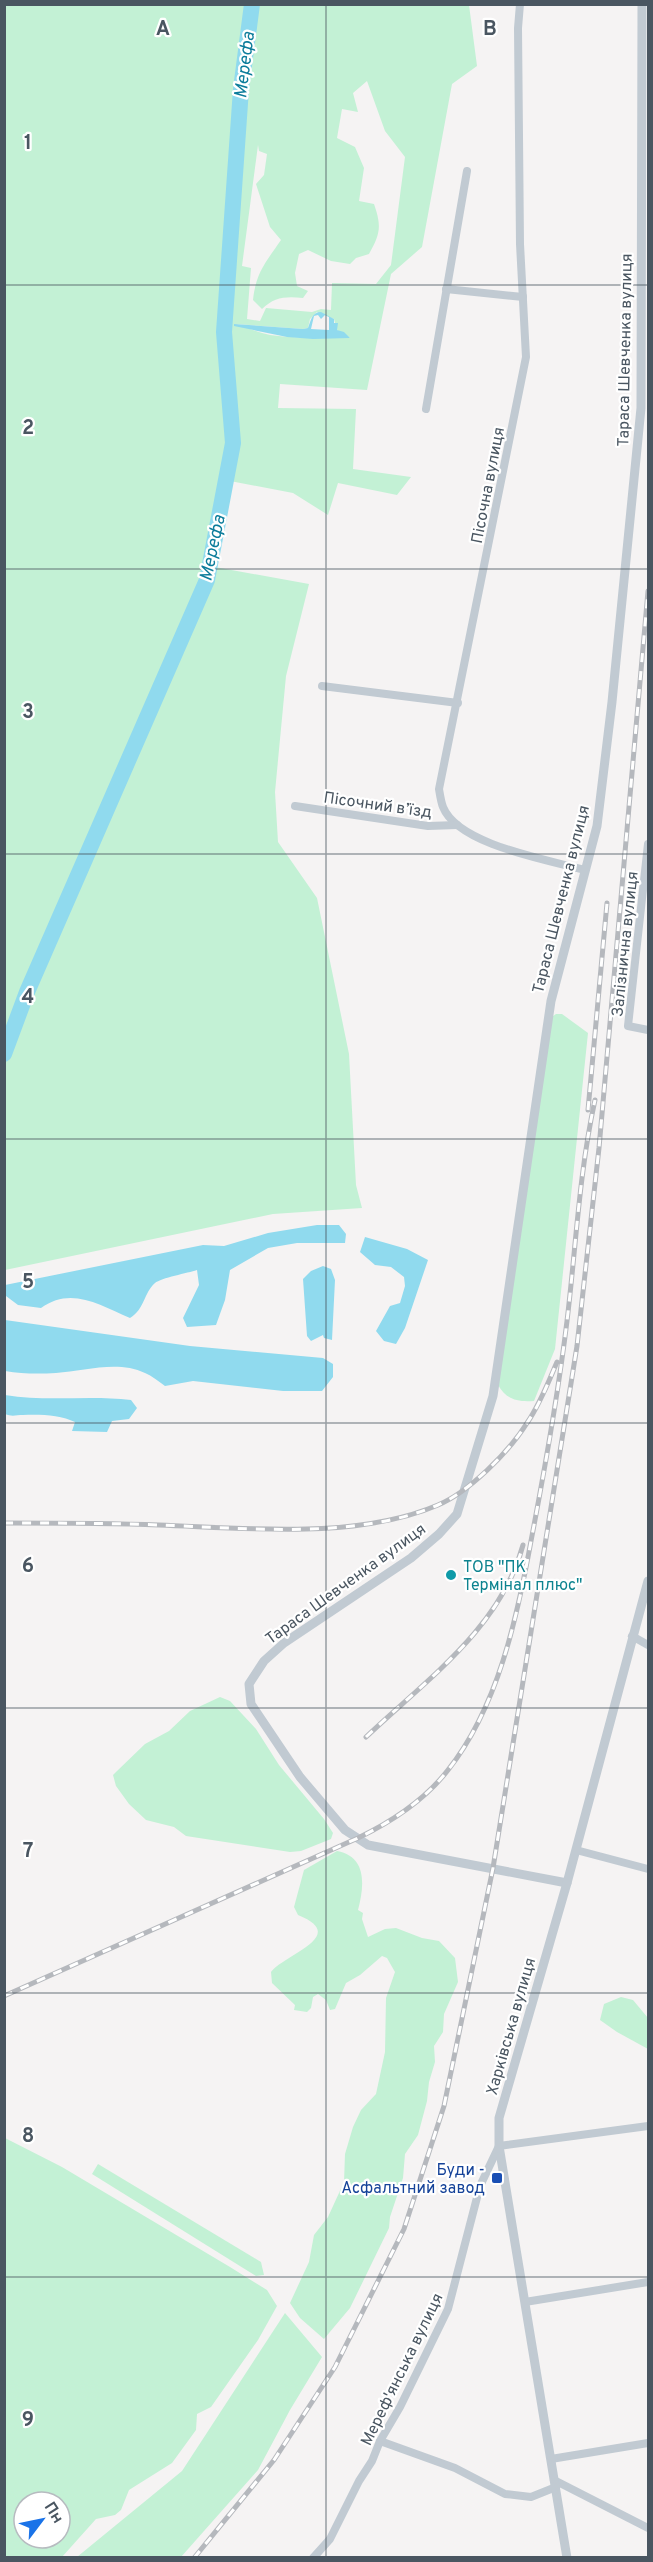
<svg xmlns="http://www.w3.org/2000/svg" width="653" height="2562" font-family="Overpass,sans-serif">
<style>
.green{fill:#c3f1d5;fill-rule:evenodd}
.water{fill:#90daee;fill-rule:evenodd}
.lines{fill:none;stroke-linecap:round;stroke-linejoin:round}
.river{stroke:#90daee;stroke-width:16}
.minor{stroke:#c1cad2;stroke-width:8}
.tertiary{stroke:#c1cad2;stroke-width:9}
.rail-casing{stroke:#b5b8bd;stroke-width:5}
.rail{stroke:#fff;stroke-width:3;stroke-dasharray:9;stroke-linecap:butt}
.grid{fill:none;stroke:#4a5661;stroke-width:1.5;stroke-opacity:0.55}
.culture-dot{fill:#0f9aa8;stroke:#fff;stroke-width:2}
.transit-dot{fill:#1a4fb4;stroke:#fff;stroke-width:2}
.labels{text-anchor:middle;stroke-width:4.5;stroke-linejoin:round;paint-order:stroke}
.street-label{font-size:16px;fill:#4a5661;stroke:#fff}
.culture-label{font-size:16px;fill:#0d838f;stroke:#fff;text-anchor:start}
.transit-label{font-size:16px;fill:#164399;stroke:#fff;text-anchor:end}
.water-label{font-size:18px;font-style:italic;fill:#0c7c9b;stroke:#fff}
.grid-label{font-size:20px;text-anchor:middle;font-weight:bold;fill:#4a5661;stroke:#fff;stroke-width:4.5;stroke-linejoin:round;paint-order:stroke}
</style>
<rect width="100%" height="100%" fill="#f5f3f3"/>
<g class="green">
<path d="M5,5H469L477,66L452,84L422,247L391,274L367,390L280,384L278,408L356,409L353,469L411,477L397,495L338,483L328,515L293,493L230,481L224,527L215,567L309,584L286,676L275,792L278,842L317,898L349,1054L356,1185L362,1208L273,1214L5,1270ZM367,81L385,131L405,157L391,265L376,284L332,283L331,310L321,309L312,312L266,308L260,321L247,319L251,268L242,266L258,145L259,151L267,154L264,175L256,184L270,227L281,240C266,262 256,272 253,300L262,309C274,297 286,296 303,298L308,291L297,286L295,273L299,254L308,250L331,261L350,264L356,258L369,254C380,234 382,227 374,204L359,201L364,168L355,147L337,138L342,109L358,112L353,93ZM317,312L334,319L337,330L350,338C324,337 296,339 270,335C259,333 247,327 235,324L303,329L308,328L310,319Z"/>
<path d="M556,1014H562L588,1033L555,1349L534,1401C517,1402 507,1400 498,1385L549,1019Z"/>
<path d="M220,1697L230,1701L256,1729L279,1765L324,1819L333,1833L331,1839L301,1851L290,1852L186,1836L174,1827L146,1820L129,1804L116,1786L113,1775L117,1771L145,1744L169,1731L190,1711Z"/>
<path d="M337,1851C368,1857 364,1887 358,1910L363,1913L362,1919L368,1937L385,1929L396,1928L422,1938L439,1941L455,1958L458,1982L444,2014L443,2032L434,2046L435,2062L429,2082L427,2101L418,2135L405,2154L403,2178L390,2217L389,2228L350,2308L324,2339L300,2318L290,2303L309,2262L314,2235L328,2217L344,2182L345,2154L353,2127L361,2110L376,2094L385,2052L386,1998L395,1972L387,1958L382,1956L360,1975L346,1983L335,2009L330,2010L326,2000L318,1994L313,1997L311,2008L307,2012L294,2010L295,2005L272,1983L271,1972C285,1954 350,1936 298,1915L294,1907L304,1870Z"/>
<path d="M621,1997L633,2000L648,2018V2049L617,2032L600,2020L604,2004Z"/>
<path d="M5,2138L62,2167L230,2267L267,2290L277,2306L258,2340L211,2407L197,2414L196,2430L172,2463L129,2490L121,2510L115,2515L96,2519L62,2557H5ZM24,2502H60V2538H24Z"/>
<path d="M98,2164L261,2262L264,2275L256,2276L92,2174Z"/>
<path d="M285,2313L322,2357L290,2410L258,2470L181,2557H77L182,2471Z"/>
</g>
<g class="water">
<path d="M321,312L334,319V323H338L337,330L344,332L350,338L313,339L287,337L234,326V324L303,329L308,328C311,320 312,312 321,312ZM318,315L321,319L325,315L329,317V330L311,329L314,316Z"/>
<path d="M317,1225H339L346,1234L345,1243H297L268,1248L230,1270L225,1300L216,1325L187,1327L183,1318L199,1285L197,1270C188,1273 161,1278 155,1283C143,1294 145,1309 130,1318C100,1305 71,1286 41,1308L18,1305L6,1296L5,1285L203,1245L224,1246L268,1233Z"/>
<path d="M365,1237L407,1249L428,1260L405,1328L396,1344L384,1341L376,1331L390,1306L400,1303L405,1286L404,1277L391,1267L375,1265L360,1252Z"/>
<path d="M323,1266L331,1269L335,1280L332,1340L324,1338L323,1335L311,1341L307,1336L303,1279L311,1271Z"/>
<path d="M5,1320L190,1346L323,1358L333,1364V1377L322,1391H283L193,1381L165,1386C158,1381 152,1376 145,1373C118,1360 84,1371 56,1373C39,1374 22,1374 5,1371Z"/>
<path d="M5,1395C47,1402 89,1395 131,1400L137,1408L129,1419L112,1421L107,1432L72,1431L75,1422C61,1415 39,1414 23,1415C16,1415 12,1417 5,1414Z"/>
</g>
<g class="lines">
<path class="river" d="M4,1054L27,992L207,580L233,443L224,332L241,89L252,4"/>
<g class="minor">
<path d="M520,4L518,28L520,244L526,357L439,789C440,795 441,802 443,807C458,845 549,860 585,870"/>
<path d="M446,289L523,297"/>
<path d="M426,409L467,171"/>
<path d="M322,686L458,703"/>
<path d="M295,806L428,826L457,825"/>
<path d="M648,844L628,1026L648,1030"/>
<path d="M632,1636L648,1645"/>
<path d="M576,1850L648,1869"/>
<path d="M525,2302L648,2282"/>
<path d="M380,2441L455,2468L505,2494L531,2497L556,2487"/>
<path d="M551,2459L648,2443"/>
<path d="M554,2480L648,2528"/>
<path d="M313,2558L330,2539L359,2481L372,2461L380,2441L400,2407L448,2309L480,2186L499,2146L648,2126"/>
</g>
<g class="tertiary">
<path d="M567,1883L368,1845L345,1830L300,1777L251,1704L249,1684L264,1661L284,1643L411,1558L439,1534L457,1514L493,1396L551,1001L597,826L612,702L641,408L642,4"/>
<path d="M567,2558L499,2146V2118L567,1883L648,1581"/>
</g>
<g class="rail-casing">
<g id="rail">
<path d="M588,1110L607,903"/>
<path d="M4,1523C56,1523 107,1523 159,1525C245,1528 357,1540 438,1505C469,1492 509,1452 527,1423C540,1404 548,1383 557,1362"/>
<path d="M366,1737C426,1680 501,1628 523,1545"/>
<path d="M4,1996L358,1838C391,1822 425,1800 448,1770C498,1707 517,1618 531,1541C545,1468 558,1395 567,1321C576,1247 579,1173 595,1100"/>
<path d="M194,2558L274,2460L335,2367L404,2229L444,2106L493,1868L577,1346L599,1148L648,591"/>
</g>
</g>
<use href="#rail" class="rail"/>
</g>
<path class="grid" d="M326,4V2558M4,285H648M4,569H648M4,854H648M4,1139H648M4,1423H648M4,1708H648M4,1993H648M4,2277H648"/>
<circle class="culture-dot" cx="451" cy="1575" r="6"/>
<rect class="transit-dot" x="491" y="2172" width="12" height="12" rx="3"/>
<g class="labels">
<g class="street-label">
<text transform="translate(624 350) rotate(-89)" y="6">Тараса Шевченка вулиця</text>
<text transform="translate(487 485) rotate(-79)" y="6">Пісочна вулиця</text>
<text transform="translate(378 804) rotate(8)" y="6">Пісочний в’їзд</text>
<text transform="translate(560 899) rotate(-76)" y="6">Тараса Шевченка вулиця</text>
<text transform="translate(624 944) rotate(-84)" y="6">Залізнична вулиця</text>
<text transform="translate(345 1583) rotate(-36)" y="6">Тараса Шевченка вулиця</text>
<text transform="translate(510 2026) rotate(-74)" y="6">Харківська вулиця</text>
<text transform="translate(401 2369) rotate(-64)" y="6">Мереф'янська вулиця</text>
</g>
<g class="culture-label">
<text x="463" y="1572">ТОВ "ПК<tspan x="463" dy="18">Термінал плюс"</tspan></text>
</g>
<g class="transit-label">
<text x="485" y="2175">Буди -<tspan x="485" dy="18">Асфальтний завод</tspan></text>
</g>
<g class="water-label">
<text transform="translate(244 65) rotate(-83)" y="6">Мерефа</text>
<text transform="translate(212 548) rotate(-78)" y="6">Мерефа</text>
</g>
</g>
<g class="grid-label">
<text x="163" y="35">A</text>
<text x="490" y="35">B</text>
<text x="28" y="149">1</text>
<text x="28" y="434">2</text>
<text x="28" y="718">3</text>
<text x="28" y="1003">4</text>
<text x="28" y="1288">5</text>
<text x="28" y="1572">6</text>
<text x="28" y="1857">7</text>
<text x="28" y="2142">8</text>
<text x="28" y="2426">9</text>
</g>
<rect width="653" height="2562" fill="none" stroke="#4a5661" stroke-width="12"/>
<g transform="translate(42 2520) rotate(58)"><circle r="28" fill="#ffffff" stroke="#b7bbc0" stroke-width="1.5"/>
<path d="M0-4.5L10 22L0 15L-10 22Z" fill="#1a73e8"/>
<text y="-9" font-size="16" font-weight="bold" text-anchor="middle" fill="#4a5661">Пн</text>
</g>
</svg>
